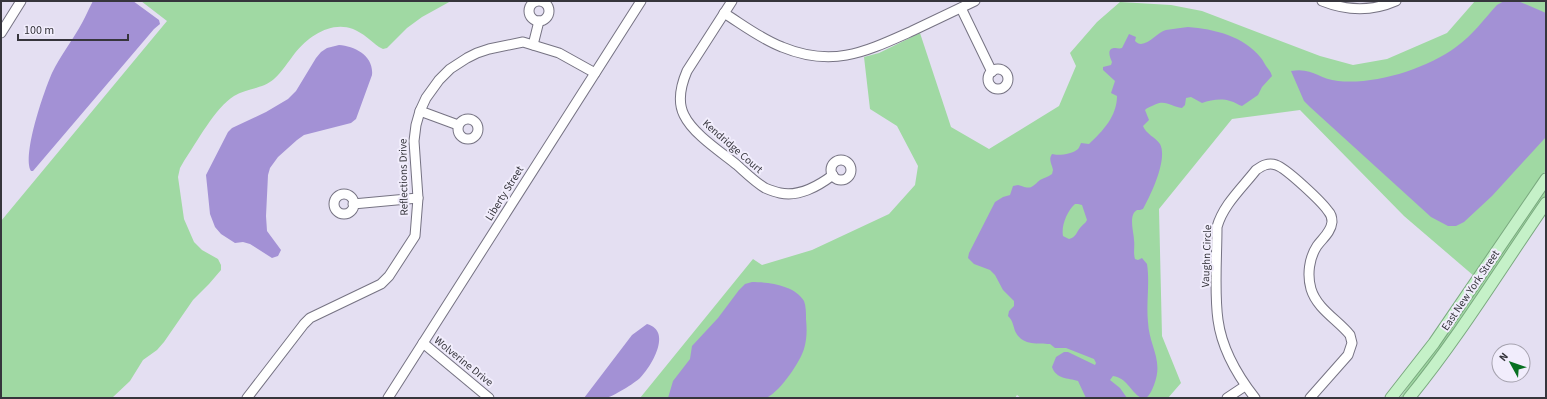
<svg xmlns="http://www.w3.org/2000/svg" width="1547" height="399" font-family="'Source Sans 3',sans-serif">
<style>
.green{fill:#a0d9a3}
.water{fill:#a391d5;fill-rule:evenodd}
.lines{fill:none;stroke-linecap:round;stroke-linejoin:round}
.minor-casing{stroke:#767383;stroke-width:11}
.major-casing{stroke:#7aa97f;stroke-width:13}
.minor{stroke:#fff;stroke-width:9}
.major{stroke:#c5f1c8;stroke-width:11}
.labels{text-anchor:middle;stroke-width:4;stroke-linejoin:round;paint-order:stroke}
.street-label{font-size:11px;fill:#36353c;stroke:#f1edfc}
</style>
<rect width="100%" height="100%" fill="#e4dff2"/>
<g class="green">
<path d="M141,1H451L422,17L407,28L387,48L383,49L379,47C371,41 363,33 353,29C331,21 309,36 295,53C288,62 282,72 274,79C263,89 247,88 234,96C215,108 197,142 184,161L180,168L178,177L184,219L194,242L202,250L218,259L221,265V270L209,284L193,300L164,342L157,350L143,360L130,381L112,398H1V221L167,21Z"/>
<path d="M1475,1H1546V170L1474,276L1404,216L1300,110L1232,119L1159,209L1162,336L1181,383L1168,398H1021L1017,395L1015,398H640L753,259L762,265L812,250L889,214L915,185L918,166L897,126L870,109L864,57L879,53L920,33L951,127L989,149L1059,106L1076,66L1070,53L1097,22L1120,2L1171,5L1202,11L1320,56L1353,65L1387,59L1447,33Z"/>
<path d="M1546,188V195C1499,263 1455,334 1403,398H1400Z"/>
</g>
<g class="water">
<path d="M93,1H133L159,20L160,24L154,29L33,171H31C22,155 44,91 52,73C60,56 73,40 82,23C86,16 89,8 93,1Z"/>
<path d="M1518,1L1546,13V137L1492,196L1464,222L1456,226H1448L1431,217L1310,107L1304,101L1291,71C1312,67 1319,79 1338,81C1375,85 1426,69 1456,47C1472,36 1484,19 1497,5L1504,1Z"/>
<path d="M1188,27C1214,29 1244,36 1261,58C1263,60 1264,63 1266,66C1269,70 1271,72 1272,76L1262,87L1258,95L1242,106C1238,105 1235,102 1230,101C1221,98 1211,100 1202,103L1191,97L1186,98L1185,105L1182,108C1171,107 1166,99 1154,105C1150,107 1148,107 1145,110L1149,120L1143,126C1146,134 1155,137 1160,144C1168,159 1151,195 1143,209C1141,210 1139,210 1137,210C1128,215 1134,233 1134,240C1135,247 1133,252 1135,259L1138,260L1142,258L1147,264C1150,283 1146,303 1148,322C1149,346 1164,360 1154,385C1152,390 1150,395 1146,398H1141C1130,391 1127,378 1113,376L1110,380L1120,388L1127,398H1086L1078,381C1068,378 1056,379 1052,367L1056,357L1064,352H1068L1095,365L1096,363L1094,359L1066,348H1055L1050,344C1038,343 1022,346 1015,331C1013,325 1013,321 1008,316L1009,311L1014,306V301L1003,290L995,275L990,270L974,264L968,258L969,253L995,202L1003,197L1010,195L1013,186L1018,185C1031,189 1030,189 1040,180C1043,178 1048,177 1052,174L1053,170C1052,164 1048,160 1052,154C1058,156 1073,154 1078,149C1079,148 1080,145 1081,143L1089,144C1103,131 1117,116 1117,96L1111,93L1115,81L1103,70V67L1111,65L1112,62C1110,58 1106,48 1115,48C1117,48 1120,49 1122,48L1129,34L1136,37L1135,41C1144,51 1157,32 1166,30C1173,29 1180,28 1188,27ZM1075,204H1078L1082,205L1087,220C1085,224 1083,224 1080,228C1076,233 1076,237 1069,239L1063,236C1061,226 1067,211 1075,204Z"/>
<path d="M339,45C355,46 374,56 372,75L356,119L351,123L304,135L297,140L278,157L270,168L268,175L266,216L267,231L281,250L278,256L272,258L250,244L243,242L235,243L221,234L215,227L210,214L206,175L228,132L232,128L266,112L288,99L296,91L316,58L321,52L327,48Z"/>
<path d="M752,282C768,282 795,285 804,301C806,306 806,313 806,319C807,329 807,339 804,349C800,362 781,390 768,397C762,399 751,398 744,398C719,398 694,398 668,398L673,381L690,359L692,346L718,318L739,290L745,284Z"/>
<path d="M647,324C673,331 651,367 640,378C635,383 612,397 606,398C600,399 591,398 584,398L632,335Z"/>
</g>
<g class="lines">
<g class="minor-casing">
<g id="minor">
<path d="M732,1L687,71C681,85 677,101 684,115C693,134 721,152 737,165C746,173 755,182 765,188C770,190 775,192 780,193C799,197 817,187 833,175"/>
<path d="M1322,1C1347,11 1371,12 1396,1"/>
<circle cx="539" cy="11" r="10"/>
<path d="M961,8L992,72"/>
<path d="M724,13C743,25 761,39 782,47C833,68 865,52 912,31C933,21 954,11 975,1"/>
<path d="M1,33L21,1"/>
<path d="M533,45L539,21"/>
<circle cx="998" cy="79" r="10"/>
<path d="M420,111L458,125"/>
<circle cx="468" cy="129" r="10"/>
<circle cx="841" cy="170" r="10"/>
<circle cx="344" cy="204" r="10"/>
<path d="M353,204L418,198"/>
<path d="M423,343L489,398"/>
<path d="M247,398L304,324L310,318L381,284L389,276L415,236L418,198L414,141L416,125L420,111L426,98L439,80L450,69L467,58L477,53L489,49L523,42L559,53L595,73"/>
<path d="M388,398L641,1"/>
<path d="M1227,398L1245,386"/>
<path d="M1255,398C1237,375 1222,350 1218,320C1214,292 1217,257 1217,227C1223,205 1242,188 1256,170C1262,166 1268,162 1276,165C1286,168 1322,202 1328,211C1331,214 1332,218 1332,222C1331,232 1323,238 1317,246C1309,258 1307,275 1311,289C1317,309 1338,320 1350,335L1352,343L1348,355L1310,398"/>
</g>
</g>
<g class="major-casing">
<g id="major">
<path d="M1391,398L1434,343L1546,179"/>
<path d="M1409,398C1459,337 1501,268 1546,203"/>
</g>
</g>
<use href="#minor" class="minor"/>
<use href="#major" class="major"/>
</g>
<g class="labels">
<g class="street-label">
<text transform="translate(733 146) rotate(41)" y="4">Kendridge Court</text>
<text transform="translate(403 177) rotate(-91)" y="4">Reflections Drive</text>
<text transform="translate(504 193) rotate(-58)" y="4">Liberty Street</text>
<text transform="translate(1206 256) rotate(-88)" y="4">Vaughn Circle</text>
<text transform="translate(1470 290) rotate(-56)" y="4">East New York Street</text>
<text transform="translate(464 361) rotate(39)" y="4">Wolverine Drive</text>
</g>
</g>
<rect width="1547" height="399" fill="none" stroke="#36353c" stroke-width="4"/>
<g transform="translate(1511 363) rotate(310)"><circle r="19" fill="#f1edfc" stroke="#a6a3af"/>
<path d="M0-3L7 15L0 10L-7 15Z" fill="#077021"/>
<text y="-6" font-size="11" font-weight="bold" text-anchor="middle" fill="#36353c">N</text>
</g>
<path d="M18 34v6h110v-6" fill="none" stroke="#36353c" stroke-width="2"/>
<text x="24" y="34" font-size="12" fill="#36353c" stroke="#f1edfc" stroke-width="3" paint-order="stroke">100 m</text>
</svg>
